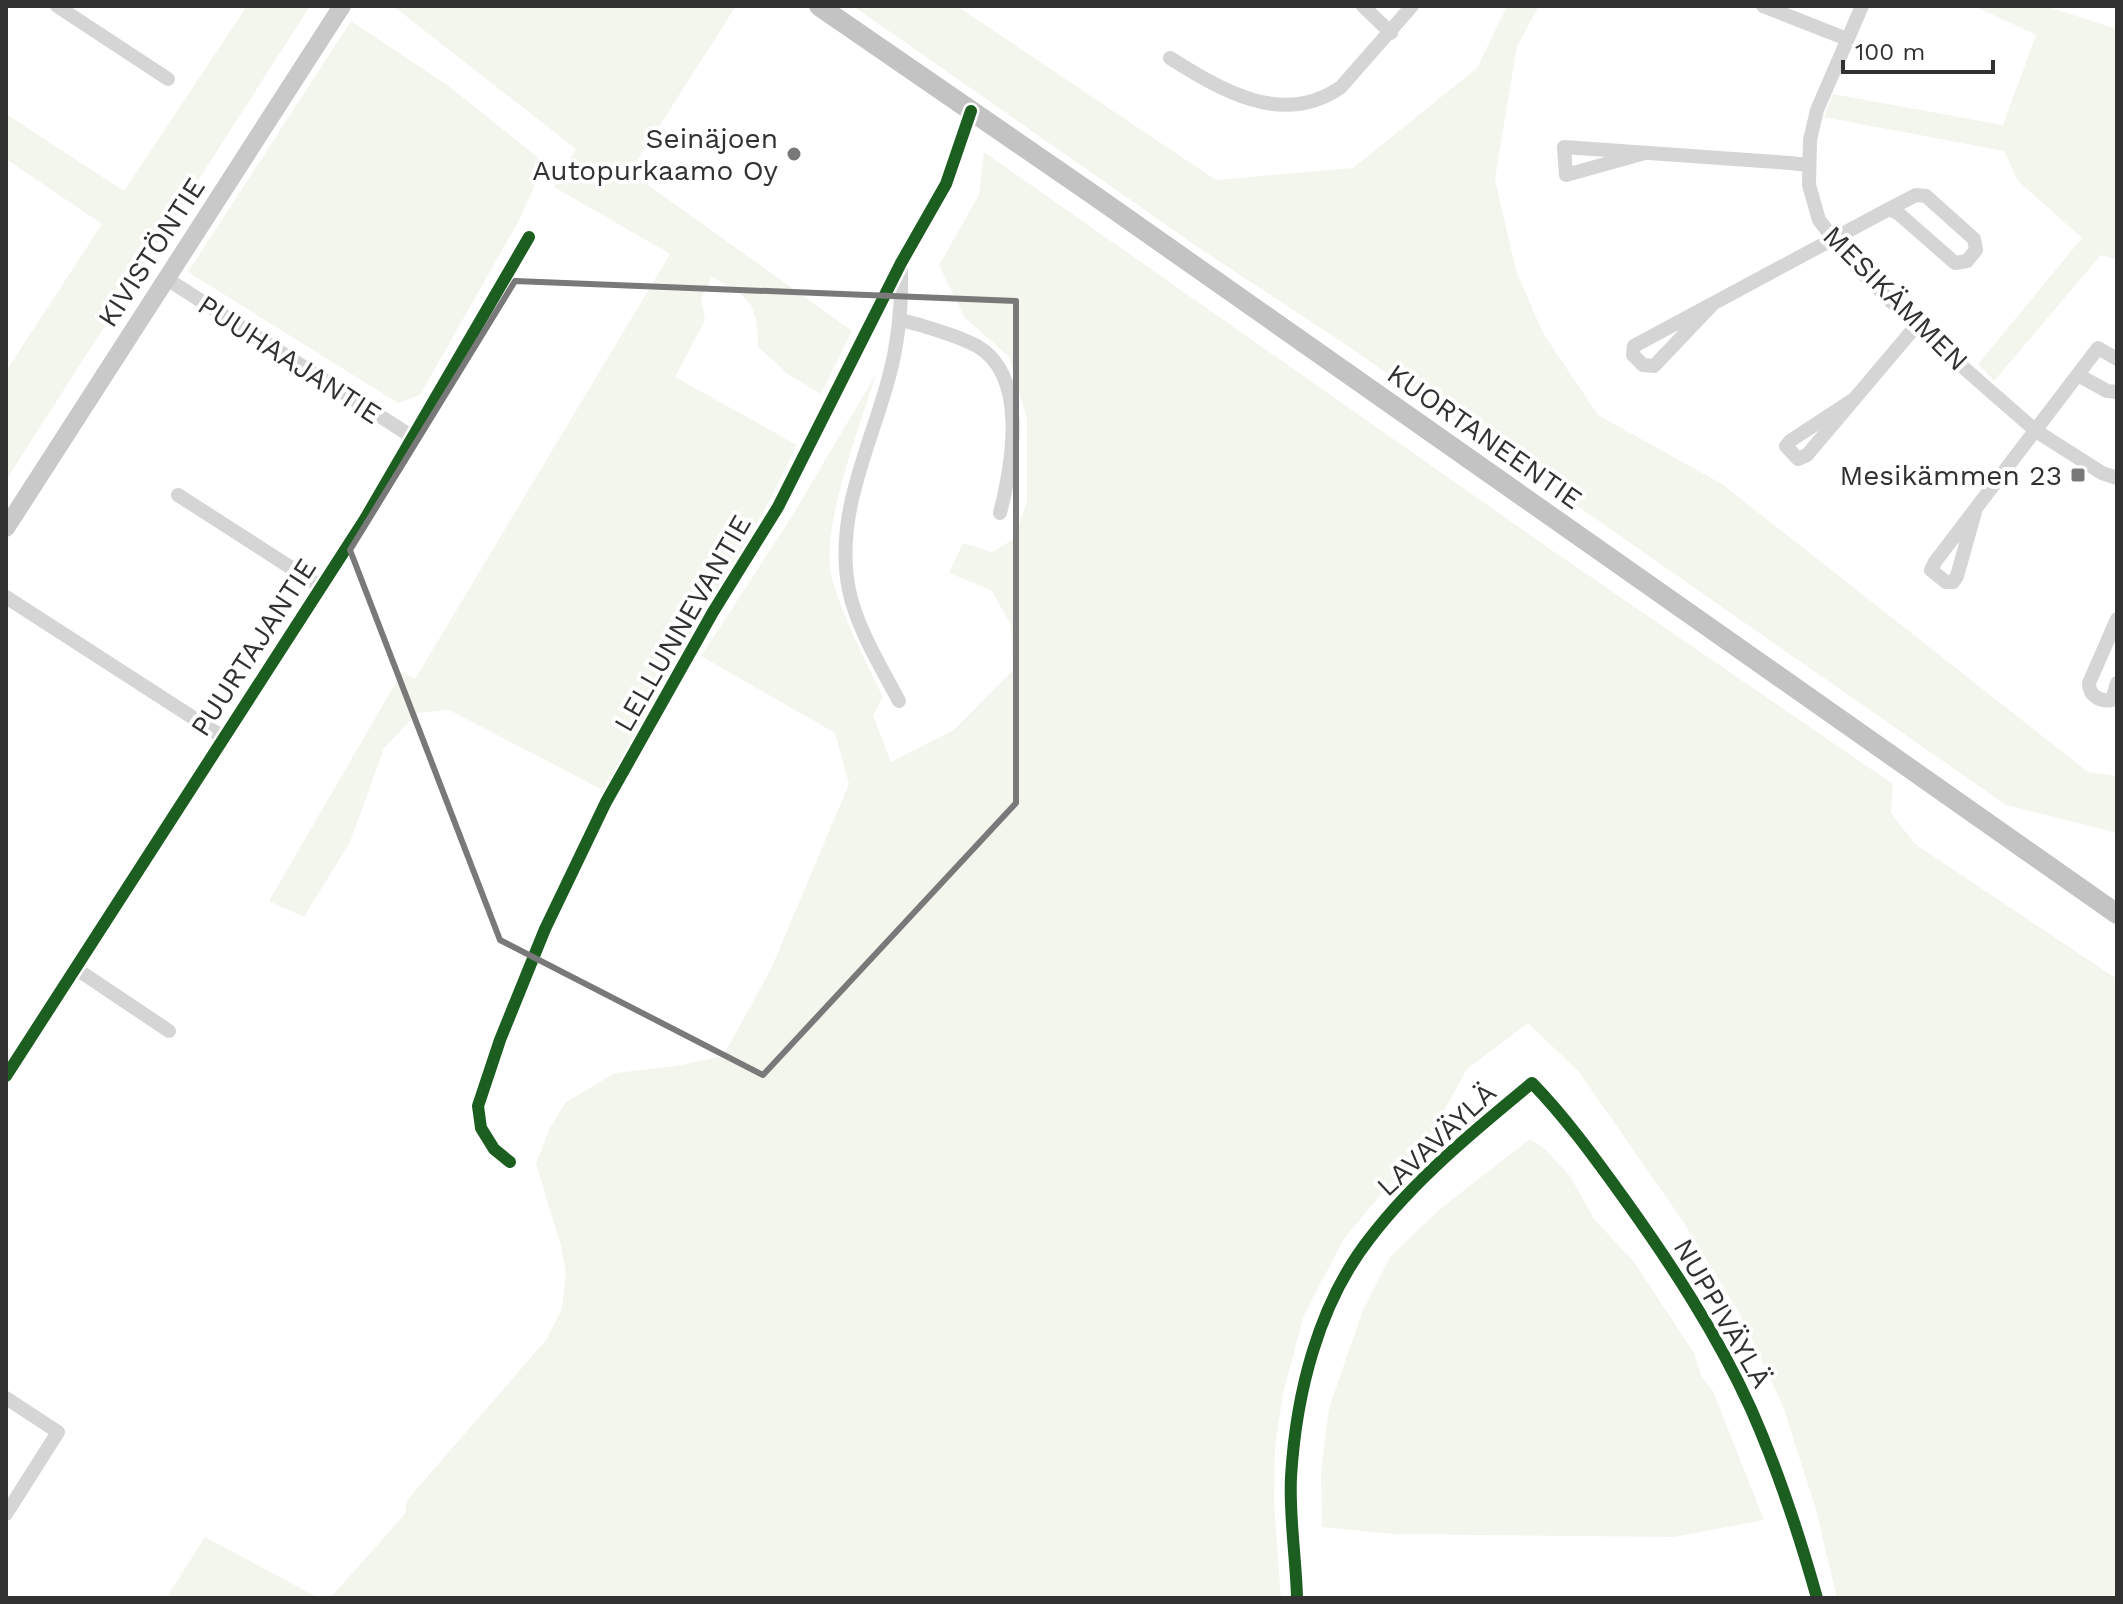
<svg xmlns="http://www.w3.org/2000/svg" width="2123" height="1604" font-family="'Work Sans',sans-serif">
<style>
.green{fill:#f3f6ed}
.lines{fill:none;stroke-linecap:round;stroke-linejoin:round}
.minor{stroke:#d5d5d5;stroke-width:14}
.major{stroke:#c9c9c9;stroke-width:18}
.highway{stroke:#c3c3c3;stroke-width:20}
.cycleway-casing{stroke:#fff;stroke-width:17}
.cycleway{stroke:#1b5e20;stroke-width:12}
.marked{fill:none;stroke:#797979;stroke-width:6;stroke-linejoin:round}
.poi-dot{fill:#797979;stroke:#fff;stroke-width:3}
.labels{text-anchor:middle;stroke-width:8;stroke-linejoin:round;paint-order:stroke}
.poi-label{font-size:28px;fill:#313131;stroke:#fff;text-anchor:end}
.street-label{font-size:28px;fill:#313131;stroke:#fff}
</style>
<rect width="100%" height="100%" fill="#fff"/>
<g class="green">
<path d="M247,6H310L6,480V371L102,224L6,159V114L124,191Z"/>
<path d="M393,6H736L630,172L852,331L821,394L789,375L758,347C759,304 748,296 712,277L701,298L705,320L675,377L797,445L770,500L603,790L449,710L418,713L384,748L350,842L304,917L269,901L402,672L415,679L670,254L554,187L576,149Z"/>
<path d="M853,6H957L1216,180L1353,168L1477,68L1507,6H1539L1517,46L1495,179L1516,271L1543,333L1598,415L1722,484L2088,772L2117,776V833L2006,805L1345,344L1205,252Z"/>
<path d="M1974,6H2045L2117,29V260L2101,255L1994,381L1978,364L2082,238L2018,181L2004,151L1824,117L1833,94L2003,125L2036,35Z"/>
<path d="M351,21L450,87L545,163L518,222L420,395L398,403L188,272Z"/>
<path d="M984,152L1553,551L1893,784L1891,813L1915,844L2117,979V1598H1837L1816,1510L1783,1406L1738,1311L1682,1220L1579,1072L1528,1023L1467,1069L1430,1136L1343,1240L1303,1318L1283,1394L1275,1447L1274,1502L1281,1598H330L405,1514L407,1500L546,1340L562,1309L566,1274L561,1246L536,1164L550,1128L566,1102L615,1073L676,1066L723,1056L771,969L849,784L835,733L701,656L791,518L876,374C861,423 819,531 832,578C843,619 865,659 883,697L873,715L891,762L954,730L1013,670L1011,625L991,590L949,573L963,543L992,552L1014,539L1027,501V419L1009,357L964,317L939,265L979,195Z"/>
<path d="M1530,1139L1544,1148L1570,1176L1594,1219L1634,1262L1694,1353L1701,1376L1713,1391L1764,1520L1674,1537L1394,1534L1322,1527L1321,1471L1329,1408L1363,1310L1390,1257L1440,1209Z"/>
<path d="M205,1537L319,1598H166Z"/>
</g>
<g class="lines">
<g class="minor">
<path d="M57,6L168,79"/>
<path d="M1363,6L1391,33"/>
<path d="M1763,6L1847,39"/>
<path d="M1862,6L1817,110L1810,140L1809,185L1819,220L1853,264L1916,326L2036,431L2102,473L2117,478"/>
<path d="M1170,58C1221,90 1283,128 1341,87L1412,6"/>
<path d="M1645,153L1566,175L1564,147L1790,163L1808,165"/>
<path d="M167,279L414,438"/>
<path d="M1713,304L1654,366L1643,365L1633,355L1634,346L1889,209L1898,213L1955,263L1967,261L1976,250L1974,239L1926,196L1916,195L1889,209"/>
<path d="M901,320C922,325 958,336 977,346C1029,376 1012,466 1000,513"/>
<path d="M2078,375L2107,391L2117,392"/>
<path d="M1851,401L1790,441L1786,446L1798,459L1807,455L1916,326"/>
<path d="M178,495L321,587"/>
<path d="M1975,512L1957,576L1953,582H1946L1931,570L1935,562L2098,348L2117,359"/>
<path d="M6,597L223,737"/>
<path d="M2117,619L2089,683C2089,696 2100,702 2112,700L2117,683"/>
<path d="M899,701C882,669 856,626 849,590C834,515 870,448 889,377C899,340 902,306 901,268"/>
<path d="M75,968L169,1031"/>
<path d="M6,1076L365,519L529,237"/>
<path d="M510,1162L494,1149L481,1128L478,1106L500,1040L545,929L606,802L713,612L778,507L901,263L946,184L971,111"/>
<path d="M6,1398L58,1432L6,1514"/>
<path d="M1297,1598C1296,1558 1289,1516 1291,1477C1296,1394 1318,1304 1370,1238C1415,1179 1475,1130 1532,1083C1566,1118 1594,1157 1623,1197C1671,1264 1717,1334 1751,1409C1778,1470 1799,1534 1817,1598"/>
</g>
<path class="major" d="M6,528L342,6"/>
<path class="highway" d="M819,6L1095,196L2117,914"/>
<g class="cycleway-casing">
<g id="cycleway">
<path d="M6,1076L365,519L529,237"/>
<path d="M510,1162L494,1149L481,1128L478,1106L500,1040L545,929L606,802L713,612L778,507L901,263L946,184L971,111"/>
<path d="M1297,1598C1296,1558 1289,1516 1291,1477C1296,1394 1318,1304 1370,1238C1415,1179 1475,1130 1532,1083C1566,1118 1594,1157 1623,1197C1671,1264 1717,1334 1751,1409C1778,1470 1799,1534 1817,1598"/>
</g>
</g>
<use href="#cycleway" class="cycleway"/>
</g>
<path class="marked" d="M515,281L1016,301V803L763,1075L500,940L350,550Z"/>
<g class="poi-dot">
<circle cx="794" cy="154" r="8"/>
<rect x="2070" y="467" width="16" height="16" rx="4"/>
</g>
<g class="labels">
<g class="poi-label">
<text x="778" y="148">Seinäjoen<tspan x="778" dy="32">Autopurkaamo Oy</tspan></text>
<text x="2062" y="485">Mesikämmen 23</text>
</g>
<g class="street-label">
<text transform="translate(151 252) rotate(-57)" y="10">KIVISTÖNTIE</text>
<text transform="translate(1896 298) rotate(45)" y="10">MESIKÄMMEN</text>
<text transform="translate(290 359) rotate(33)" y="10">PUUHAAJANTIE</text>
<text transform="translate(1485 436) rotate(35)" y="10">KUORTANEENTIE</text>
<text transform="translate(682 623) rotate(-60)" y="10">LELLUNNEVANTIE</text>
<text transform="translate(253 647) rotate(-57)" y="10">PUURTAJANTIE</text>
<text transform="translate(1436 1139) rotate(-43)" y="10">LAVAVÄYLÄ</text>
<text transform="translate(1723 1313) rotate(60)" y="10">NUPPIVÄYLÄ</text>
</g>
</g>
<rect width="2123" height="1604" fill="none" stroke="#313131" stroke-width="16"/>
<path d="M1843 60v12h150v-12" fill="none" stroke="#313131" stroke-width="4"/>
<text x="1855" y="60" font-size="24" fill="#313131" stroke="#ffffff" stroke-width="6" paint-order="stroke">100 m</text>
</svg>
